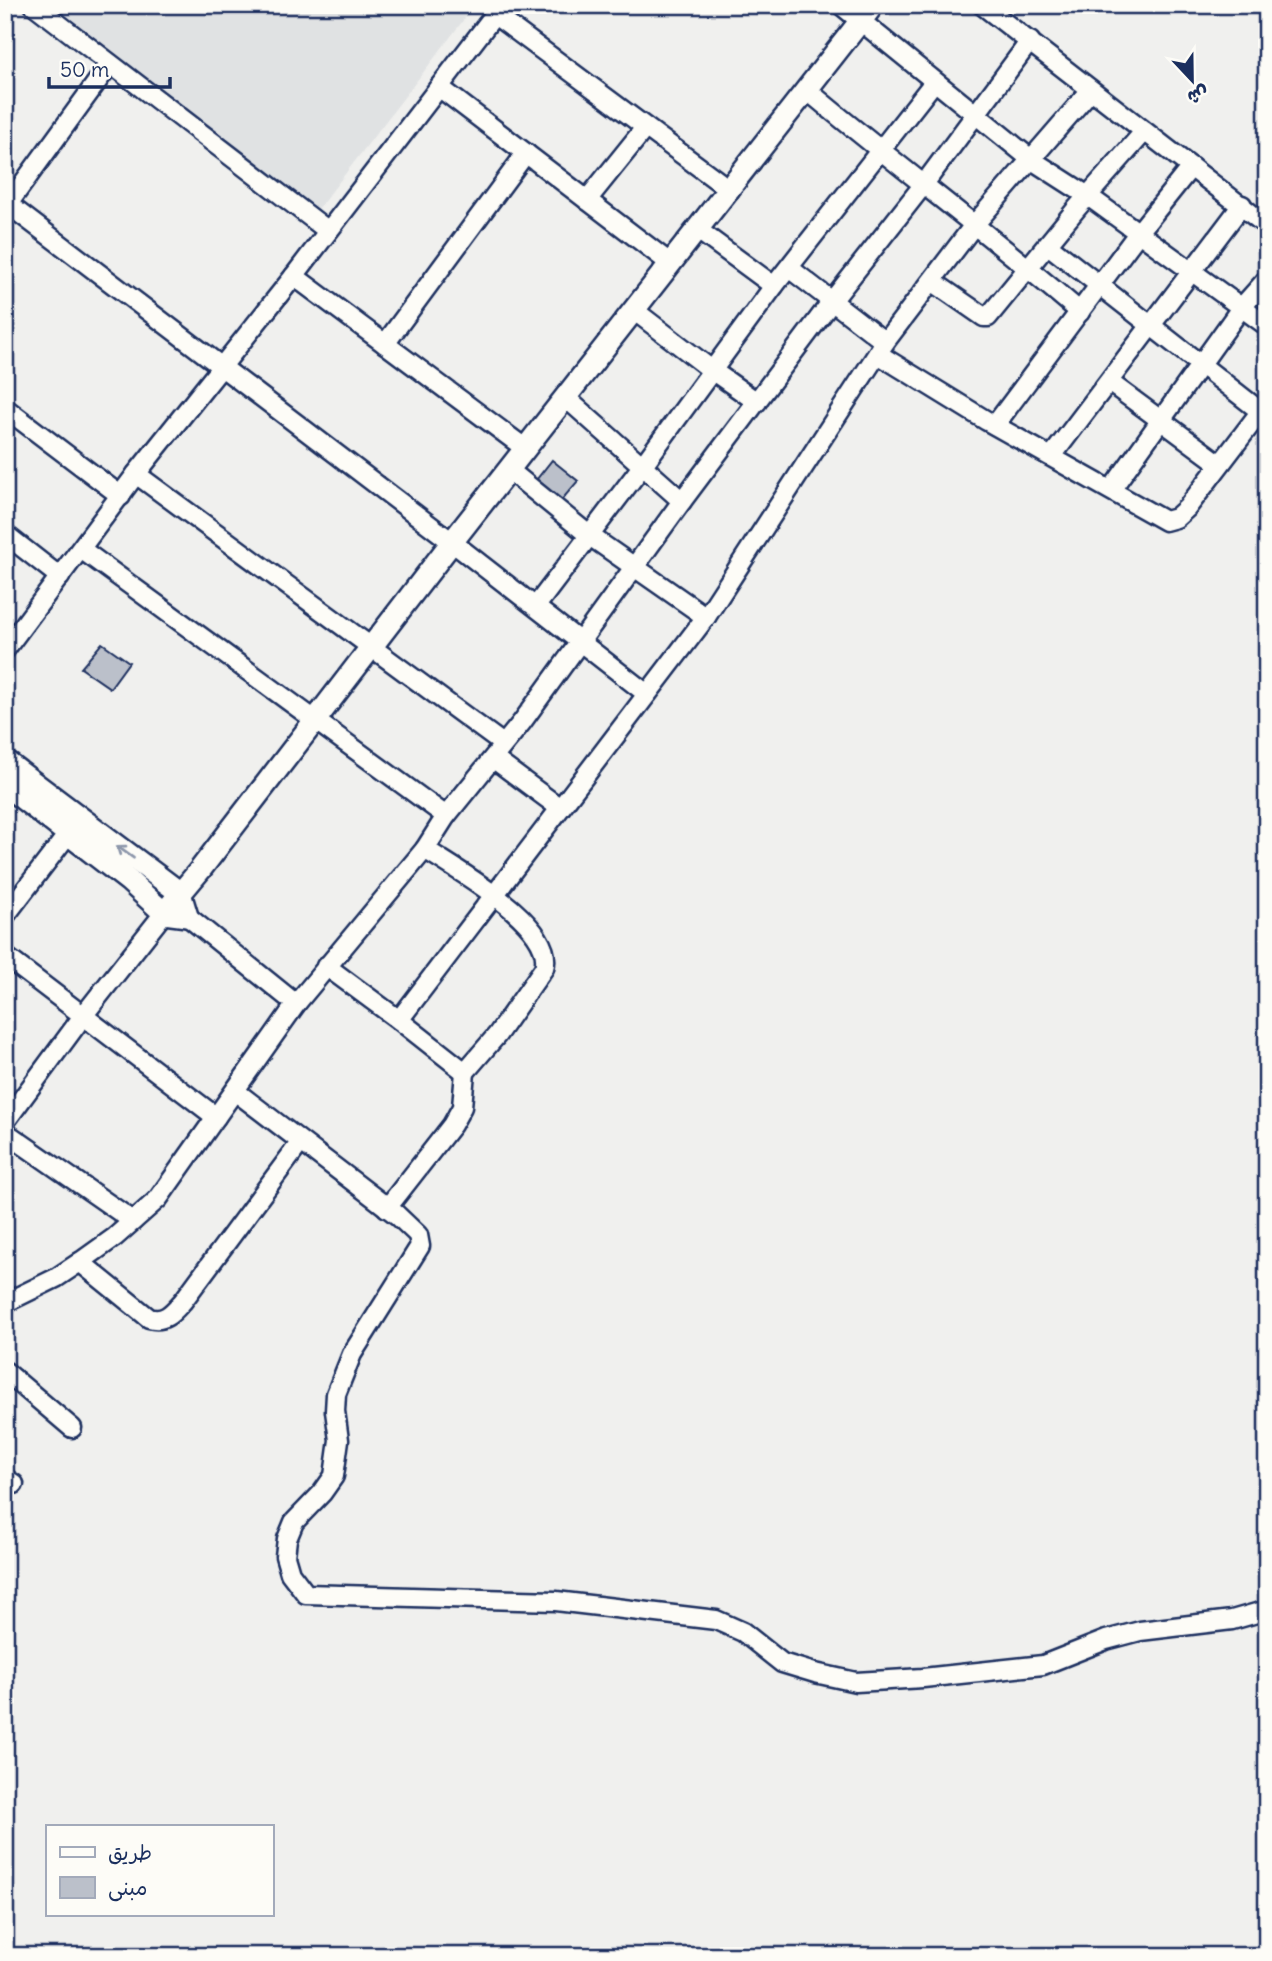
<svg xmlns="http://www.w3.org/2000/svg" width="1272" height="1961" font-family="Delius,'Playpen Sans Arabic',sans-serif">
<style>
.built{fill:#e0e2e3}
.building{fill:#bbc0ca;stroke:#1b2f5e;stroke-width:2}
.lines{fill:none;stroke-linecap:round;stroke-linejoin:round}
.minor-casing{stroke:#1b2f5e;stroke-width:23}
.tertiary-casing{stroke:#1b2f5e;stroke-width:26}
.minor{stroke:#fdfcf7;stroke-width:18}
.tertiary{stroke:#fdfcf7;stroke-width:21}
.oneway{stroke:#8c96aa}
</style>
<rect width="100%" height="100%" fill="#f0f0ee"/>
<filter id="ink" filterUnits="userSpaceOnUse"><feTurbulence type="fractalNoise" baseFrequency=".0143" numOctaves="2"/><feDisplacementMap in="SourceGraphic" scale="14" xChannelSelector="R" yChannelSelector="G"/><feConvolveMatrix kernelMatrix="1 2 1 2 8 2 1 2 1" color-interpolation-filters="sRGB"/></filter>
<g filter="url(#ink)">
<path class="built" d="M37,5H475L312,217Z"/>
<g class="building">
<path d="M552,460L578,481L559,503L533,484Z"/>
<path d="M102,643L129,662L110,688L81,668Z"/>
</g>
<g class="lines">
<g class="minor-casing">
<g id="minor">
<path d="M34,5L327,230"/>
<path d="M841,5L1032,160L1088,196L1267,326"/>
<path d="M982,5L1267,226"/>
<path d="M495,15L730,190"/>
<path d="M439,87L671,264"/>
<path d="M807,90C897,166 991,235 1080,312"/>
<path d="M587,200L645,128"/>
<path d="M5,202L452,542L647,694"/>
<path d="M8,204L110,64"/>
<path d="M698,230L774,286"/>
<path d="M1048,245L1260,411"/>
<path d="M789,268L885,342"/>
<path d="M294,276L526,449"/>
<path d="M932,281L984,317H988L1077,208L1144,132"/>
<path d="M635,311L713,371L757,402"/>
<path d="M385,344L526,153"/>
<path d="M878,354L987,421L1165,521L1176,518L1187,508L1267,403"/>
<path d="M1109,382L1220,464"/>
<path d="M566,398L682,501"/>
<path d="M5,408L121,496"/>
<path d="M995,425L1139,232L1191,167"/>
<path d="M1052,456L1242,205"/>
<path d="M509,470L590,536L706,617"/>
<path d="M136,474L503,744"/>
<path d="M1111,490L1241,308L1267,279"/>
<path d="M5,534L60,577"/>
<path d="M81,549L446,816"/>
<path d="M536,606L643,465L774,286L934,82"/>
<path d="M5,650L136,474L294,276L502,5"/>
<path d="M494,759L560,808"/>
<path d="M5,916L68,834"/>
<path d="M187,916L296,1004"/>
<path d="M5,956L216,1117"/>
<path d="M326,966L399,1020L706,617L885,342L974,225L1091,90"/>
<path d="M399,1020L465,1072L497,1035L544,968C557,925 456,870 425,849"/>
<path d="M235,1091L397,1215L418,1235L420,1246L352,1354L336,1394L335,1411L339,1440L334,1476L322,1493L294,1522L287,1539L285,1556L290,1573L306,1594L556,1601L716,1620L743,1632L782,1663L815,1673L856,1682L923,1678L1043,1665L1106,1640L1140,1631L1232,1620L1267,1610"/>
<path d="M5,1122L83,1016L164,913"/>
<path d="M5,1132L133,1221"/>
<path d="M387,1208L452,1125L462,1107L465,1072"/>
<path d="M80,1262L149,1318C165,1323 173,1312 183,1301L300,1143"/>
<path d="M5,1303L56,1278L80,1262L115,1237L158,1199L296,1004L425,849L446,816L522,722L682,501L832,301L924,184L1030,41"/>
<path d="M5,1371L72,1428"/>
<path d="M5,1478L14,1484"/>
</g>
</g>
<g class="tertiary-casing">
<g id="tertiary">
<path d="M5,761L180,893L187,916L164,913L129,881L5,785"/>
<path d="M164,913L200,870L452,542L873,5"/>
</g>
</g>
<use href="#minor" class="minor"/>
<use href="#tertiary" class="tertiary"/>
</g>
<defs><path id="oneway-shaft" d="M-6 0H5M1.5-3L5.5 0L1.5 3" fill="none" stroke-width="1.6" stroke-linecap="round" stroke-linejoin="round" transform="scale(1.75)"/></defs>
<use class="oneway" href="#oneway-shaft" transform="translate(125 852) rotate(-144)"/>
</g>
<rect width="1272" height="1961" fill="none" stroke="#fdfcf7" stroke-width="28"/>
<rect x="14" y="14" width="1244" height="1933" fill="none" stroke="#1b2f5e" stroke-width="2.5" filter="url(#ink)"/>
<rect x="46" y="1825" width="228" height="91" fill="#fdfcf7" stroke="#a3aaba" stroke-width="2"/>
<rect x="60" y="1847" width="35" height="10" fill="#fdfcf7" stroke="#a3aaba" stroke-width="2"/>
<text x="108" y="1860" font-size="21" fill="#1b2f5e">طريق</text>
<rect x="60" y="1877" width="35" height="21" fill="#bbc0ca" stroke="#a3aaba" stroke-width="2"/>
<text x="108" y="1895" font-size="21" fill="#1b2f5e">مبنى</text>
<g transform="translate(1192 80) rotate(158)" stroke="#fdfcf7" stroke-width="5" paint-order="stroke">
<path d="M0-5L12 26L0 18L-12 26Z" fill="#1b2f5e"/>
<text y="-10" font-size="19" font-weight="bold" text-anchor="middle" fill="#1b2f5e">ش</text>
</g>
<path d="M49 77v10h121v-10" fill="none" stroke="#1b2f5e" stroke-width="3.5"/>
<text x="60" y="77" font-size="21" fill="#1b2f5e" stroke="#fdfcf7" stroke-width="5" paint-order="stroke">50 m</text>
</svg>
